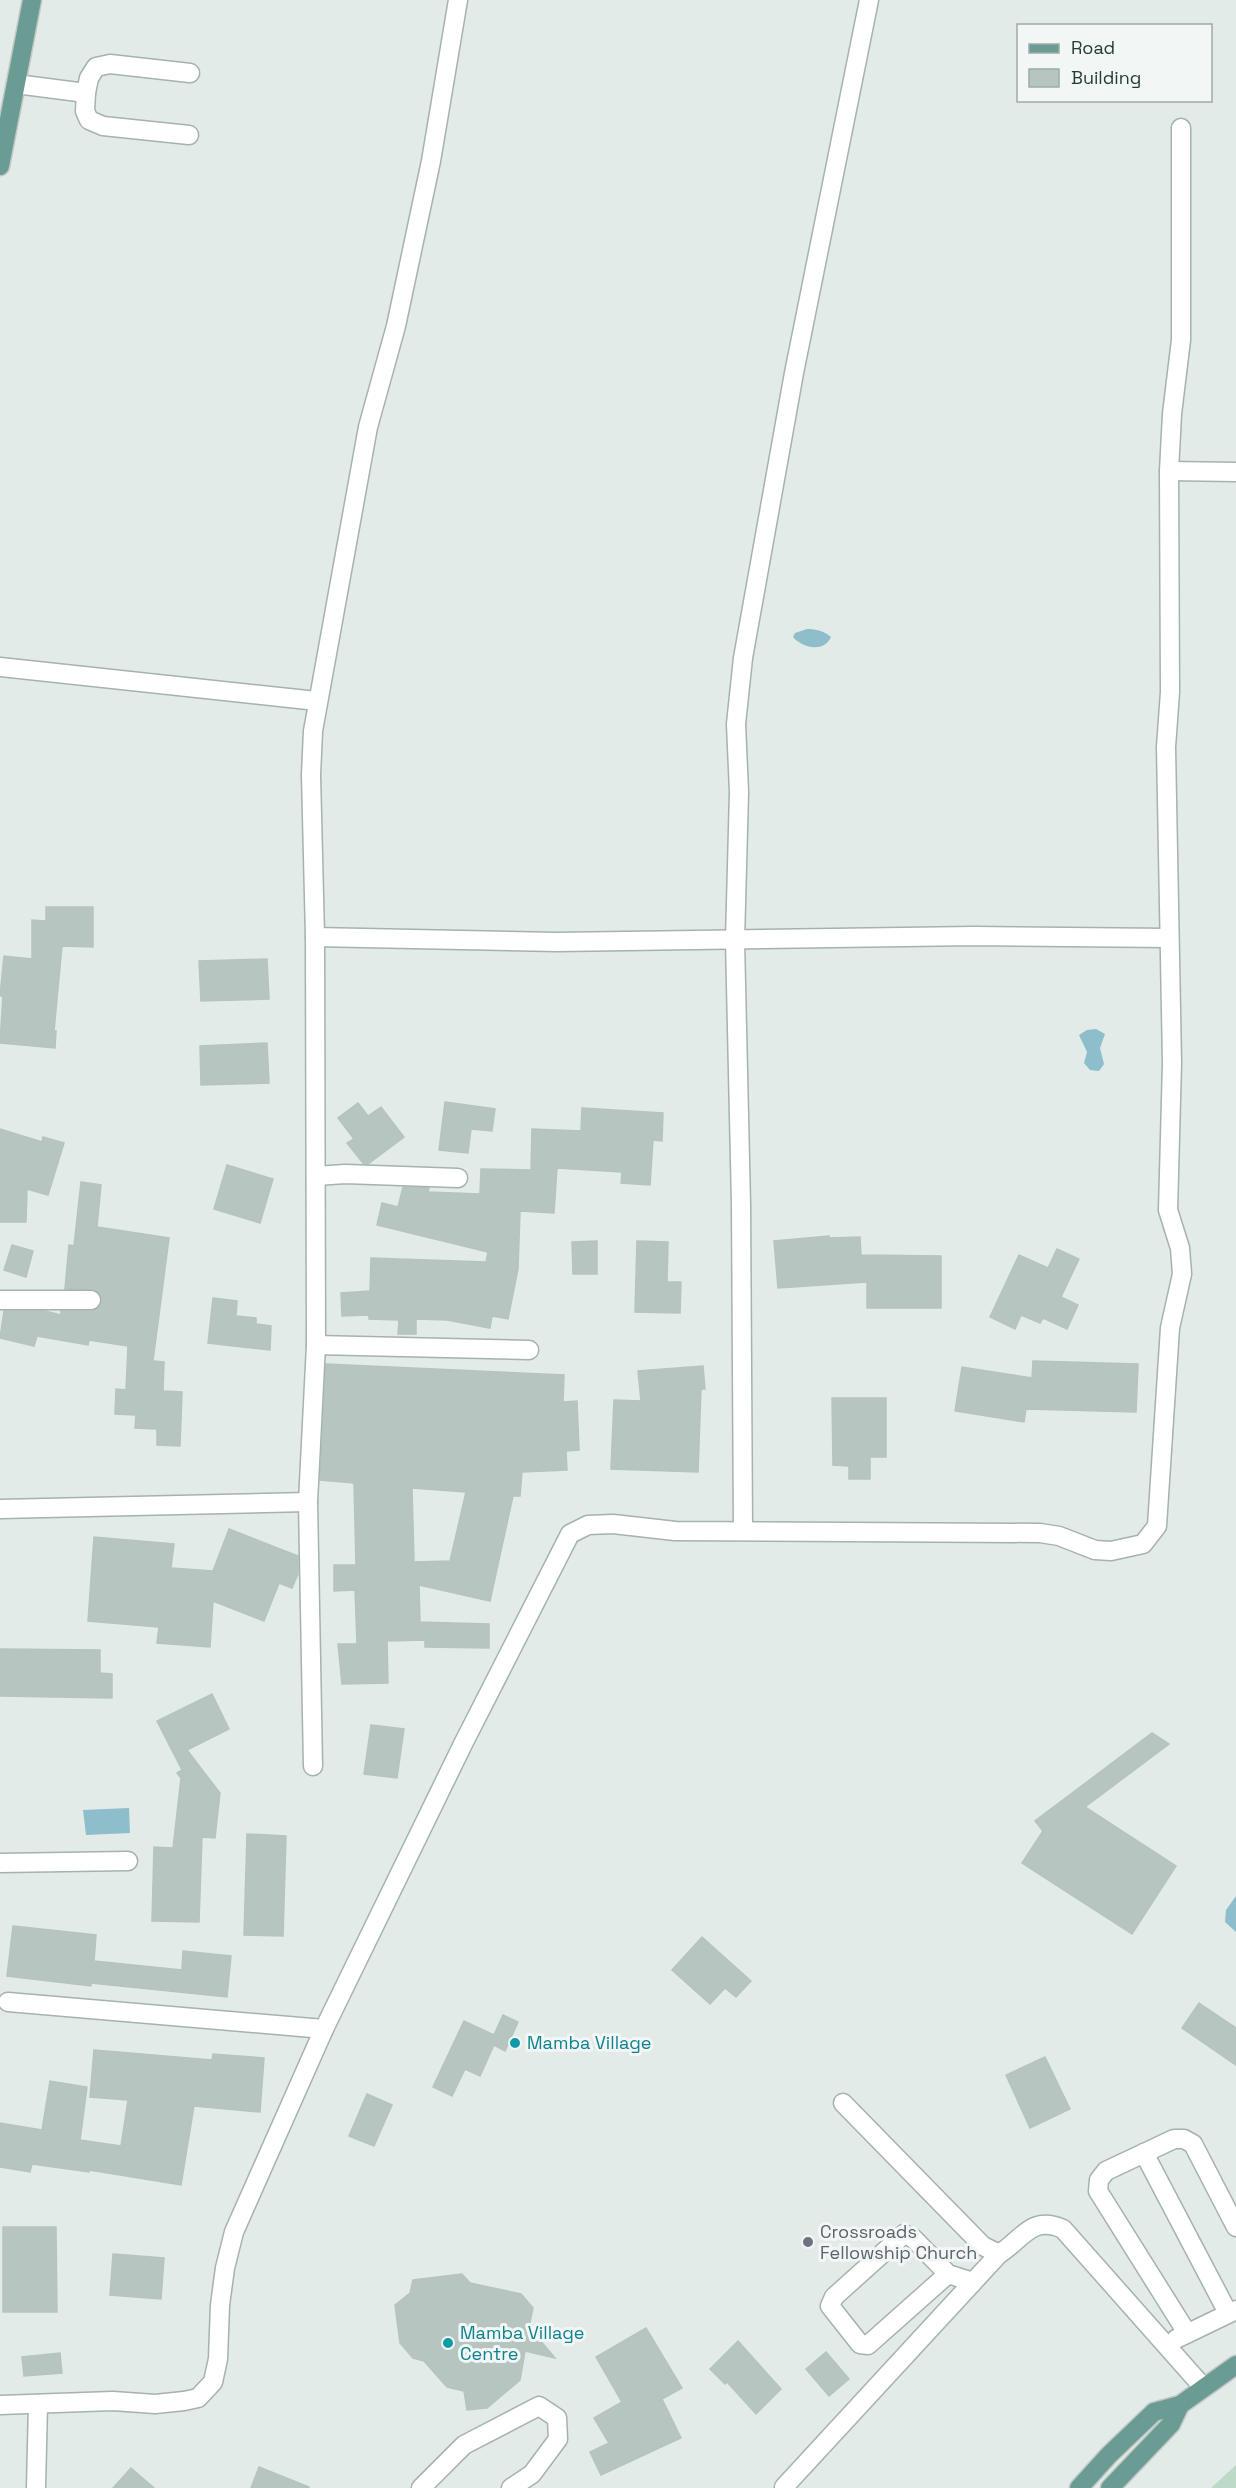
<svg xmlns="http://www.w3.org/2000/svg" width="1236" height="2488" font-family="'Space Grotesk',sans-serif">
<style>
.green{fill:#bcdac7}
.water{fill:#8ebdcb}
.building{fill:#b7c5c0;stroke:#b5c4bf;stroke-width:1.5;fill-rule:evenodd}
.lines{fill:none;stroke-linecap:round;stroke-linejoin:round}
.minor-casing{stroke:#a5b2ae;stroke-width:21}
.major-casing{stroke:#c1c8c7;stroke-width:21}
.minor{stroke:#fff;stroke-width:18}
.major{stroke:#6a9c93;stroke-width:18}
.culture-dot{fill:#0f9aa8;stroke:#f2f7f5;stroke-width:2}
.worship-dot{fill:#6b7280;stroke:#f2f7f5;stroke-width:2}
.labels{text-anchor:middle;stroke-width:6;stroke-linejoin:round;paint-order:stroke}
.culture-label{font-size:18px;fill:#0d838f;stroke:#f2f7f5;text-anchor:start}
.worship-label{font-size:18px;fill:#5b616d;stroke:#f2f7f5;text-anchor:start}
</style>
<rect width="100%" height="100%" fill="#e2ebe7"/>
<path class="green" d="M1236,2465V2488H1211Z"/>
<g class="water">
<path d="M807,629C816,629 824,631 831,637C824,653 802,648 793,637L795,633Z"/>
<path d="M1096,1029L1105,1034L1100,1048L1104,1064L1099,1071L1090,1070L1084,1063L1087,1052L1079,1035L1087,1030Z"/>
<path d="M129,1808L130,1833L86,1835L83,1810Z"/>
<path d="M1236,1896V1932L1225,1922L1226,1910Z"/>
</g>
<g class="building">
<path d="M46,907H93V947L62,946L54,1031H56L55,1048L0,1043L3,996H0L4,956L32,959V920L46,921Z"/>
<path d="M267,959L269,999L201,1001L199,961Z"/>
<path d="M267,1043L269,1083L201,1085L200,1046Z"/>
<path d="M445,1102L495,1109L492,1131L471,1129L468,1153L439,1150Z"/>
<path d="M358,1103L368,1116L381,1107L404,1137L368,1164L363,1163L347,1143L354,1139L338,1118Z"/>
<path d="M582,1108L663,1113L662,1141L653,1140L650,1185L621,1183L622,1172L557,1168L554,1213L520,1211L518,1269L508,1319L492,1316L490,1328L447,1320L416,1319V1334H398L399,1320L369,1319V1315L342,1316L341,1293L370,1291L371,1258L486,1262L488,1252L377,1225L382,1203L398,1207L403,1187L429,1188L428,1192L480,1194L481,1169L531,1170L532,1129L581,1131Z"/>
<path d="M0,1129L42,1142L43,1137L64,1143L48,1195L27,1189L26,1222H0Z"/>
<path d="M227,1165L273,1179L260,1223L214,1209Z"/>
<path d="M81,1182L101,1185L97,1227L169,1238L153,1361L164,1362L163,1391L182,1392L180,1446L157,1445V1429L135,1428L136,1415L115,1414L116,1389L126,1390L128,1346L89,1340L88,1345L37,1336L34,1346L0,1338L4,1311H45L61,1315V1311H92L101,1305V1295L96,1290L65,1289L69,1245L74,1246Z"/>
<path d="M829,1236V1238L860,1237L861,1255L941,1256V1308H867V1282L778,1288L774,1241Z"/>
<path d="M597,1241V1274H573L572,1242Z"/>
<path d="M637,1241L668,1242L667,1282H681L680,1313L635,1312Z"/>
<path d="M12,1245L33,1251L26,1277L4,1270Z"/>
<path d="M1057,1249L1079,1259L1061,1297L1078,1305L1067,1329L1043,1318L1040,1323L1021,1315L1015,1329L990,1317L1019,1255L1048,1268Z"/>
<path d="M213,1298L237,1301L236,1316L256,1318V1324L271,1326L270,1350L208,1343Z"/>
<path d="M1033,1361L1138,1364L1136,1412L1026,1409L1024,1422L955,1411L962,1367L1032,1378Z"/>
<path d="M326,1364L564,1375L563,1402L577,1401L579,1450L566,1451L567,1470L522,1472L520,1496H513L490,1601L419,1585L420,1622L489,1624V1648L425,1647V1640L387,1641L388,1683L342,1684L338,1644H357L355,1590L334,1591V1565H356L354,1483L320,1480ZM412,1488L466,1492L450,1561L414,1562Z"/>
<path d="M703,1366L705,1389H701L698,1472L611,1469L614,1400L641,1401L638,1371Z"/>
<path d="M832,1398H886V1457H870V1479H849V1466L833,1465Z"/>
<path d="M229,1529L298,1556V1574L292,1588L279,1583L264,1621L213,1601L210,1647L157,1643L159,1627L88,1621L94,1537L174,1544L171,1568L213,1571Z"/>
<path d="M0,1649L100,1650V1673L112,1674V1698L0,1696Z"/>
<path d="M212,1694L229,1729L187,1750L220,1793L215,1838L202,1837L199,1922L152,1921L154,1847L173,1848L181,1778L177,1773L182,1770L157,1721Z"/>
<path d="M371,1725L404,1729L397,1778L364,1774Z"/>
<path d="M1152,1733L1169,1744L1085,1807L1176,1866L1132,1934L1022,1863L1043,1831L1035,1821Z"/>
<path d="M247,1834L286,1836L283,1936L244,1935Z"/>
<path d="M13,1926L96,1935L94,1961L182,1970L183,1951L231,1956L227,1997L91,1983V1986L7,1976Z"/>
<path d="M702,1937L751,1981L736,1997L725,1988L710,2004L672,1970Z"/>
<path d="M1199,2003L1236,2028V2065L1182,2028Z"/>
<path d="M503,2015L518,2022L505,2051L494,2045L480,2076L465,2069L452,2096L433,2087L464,2021L494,2035Z"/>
<path d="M94,2050L212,2060L213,2054L264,2058L260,2112L194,2106L181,2185L89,2170V2172L32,2164L30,2172L0,2167V2123L42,2130L50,2081L87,2087L80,2140L121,2146L128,2100L90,2097Z"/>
<path d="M1045,2057L1070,2109L1030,2128L1006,2075Z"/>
<path d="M367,2094L392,2105L374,2146L349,2136Z"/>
<path d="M3,2227H56L57,2312H3Z"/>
<path d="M113,2254L164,2258L161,2299L110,2295Z"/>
<path d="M462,2274L470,2283L521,2294L533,2308L529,2327L555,2358L525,2351L520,2380L487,2408L467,2410L464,2391L447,2387L424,2361L413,2358L400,2343L395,2305L410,2293L413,2280Z"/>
<path d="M646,2328L682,2388L662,2399L681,2438L601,2475L590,2452L609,2443L594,2418L622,2402L596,2357Z"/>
<path d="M738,2341L781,2389L756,2414L727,2382L725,2384L710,2369Z"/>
<path d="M826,2352L849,2379L829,2396L806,2369Z"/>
<path d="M60,2353L62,2373L24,2376L22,2357Z"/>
<path d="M259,2467L309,2487L308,2488H251Z"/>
<path d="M131,2468L154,2488H113Z"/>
</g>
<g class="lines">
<g class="minor-casing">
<g id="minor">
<path d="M16,84L86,93L89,78L96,67L110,64L190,73"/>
<path d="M86,93L85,111L89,120L103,126L189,135"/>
<path d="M1169,471L1236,472"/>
<path d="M0,667L317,701"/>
<path d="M315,937L557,942L974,936L1168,938"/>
<path d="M316,1176L345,1174L458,1178"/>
<path d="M0,1300H91"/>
<path d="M316,1345L529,1350"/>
<path d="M0,1509L308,1502"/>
<path d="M743,1530L741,1204L735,940L739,792L736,724L743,658L794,373L869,0"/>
<path d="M313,1766L308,1502L316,1345L315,937L311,775L313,731L368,427L396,326L431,161L458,0"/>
<path d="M0,1863L128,1861"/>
<path d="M8,2002L324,2029"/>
<path d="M843,2103L983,2246L999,2254C1023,2239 1031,2215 1063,2229L1203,2387"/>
<path d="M1144,2153L1228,2313"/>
<path d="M948,2274L868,2345L860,2344L830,2306L834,2297L904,2234L913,2238L948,2274L973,2282"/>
<path d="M1187,2333L1098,2191L1099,2180L1106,2171L1174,2139H1184L1193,2144L1236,2227"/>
<path d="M1176,2339L1236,2310"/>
<path d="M0,2405L113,2401L155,2404L184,2401L198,2398L213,2382L218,2359L220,2305L225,2268L234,2232L324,2029L463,1744L570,1534L588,1525L613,1524L675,1531L1040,1533L1059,1536L1095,1550L1111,1551L1143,1544L1157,1526L1170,1328L1182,1274L1180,1248L1168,1210L1172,1063L1166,747L1170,692L1169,471L1172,414L1181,340V128"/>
<path d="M784,2487L999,2254"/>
<path d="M36,2488L38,2404"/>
<path d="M421,2488L464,2445L539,2406L557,2418L558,2439L532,2474L511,2488"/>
</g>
</g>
<g class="major-casing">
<g id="major">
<path d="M0,166L32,0"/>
<path d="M1079,2488L1109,2455L1154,2412L1180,2405L1236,2365"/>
<path d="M1110,2488L1171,2424L1180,2405"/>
</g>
</g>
<use href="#minor" class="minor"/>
<use href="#major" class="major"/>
</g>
<g class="culture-dot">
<circle cx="515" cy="2043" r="6"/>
<circle cx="448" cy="2343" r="6"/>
</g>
<circle class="worship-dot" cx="808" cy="2242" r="6"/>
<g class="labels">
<g class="culture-label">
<text x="527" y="2049">Mamba Village</text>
<text x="460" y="2339">Mamba Village<tspan x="460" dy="21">Centre</tspan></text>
</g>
<g class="worship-label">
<text x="820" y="2238">Crossroads<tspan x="820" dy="21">Fellowship Church</tspan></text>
</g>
</g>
<rect x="1017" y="24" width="195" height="78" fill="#f2f7f5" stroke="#9faba9" stroke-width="1.5"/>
<rect x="1029" y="44" width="30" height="9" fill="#6a9c93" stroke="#9faba9" stroke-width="1.5"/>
<text x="1071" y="54" font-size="18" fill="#233a36">Road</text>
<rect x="1029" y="69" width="30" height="18" fill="#b7c5c0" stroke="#9faba9" stroke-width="1.5"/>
<text x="1071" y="84" font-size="18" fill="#233a36">Building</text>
</svg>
